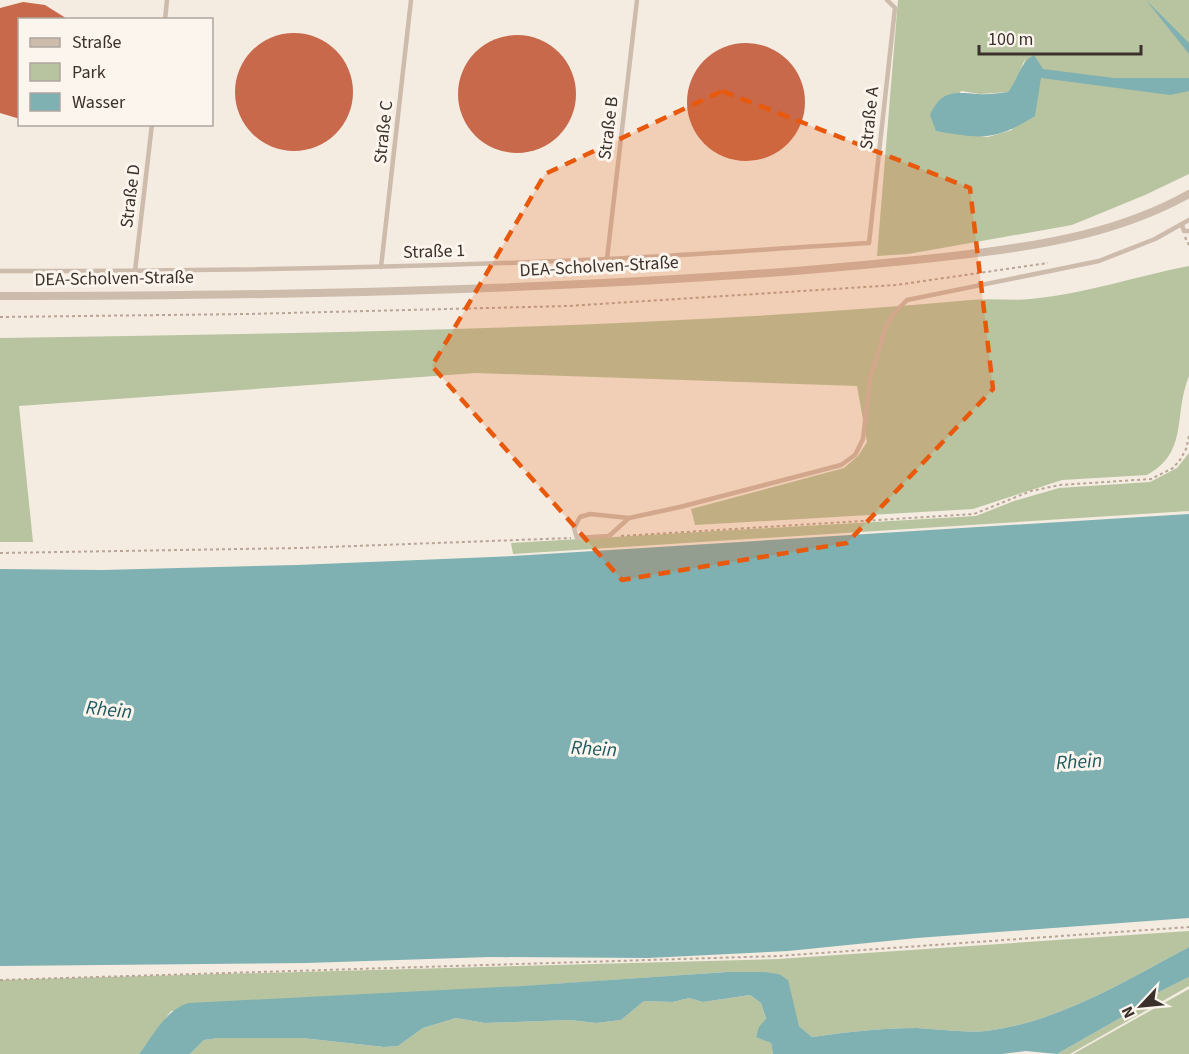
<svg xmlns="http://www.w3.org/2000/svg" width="1189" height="1054" font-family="'Source Sans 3',sans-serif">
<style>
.green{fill:#b8c4a0;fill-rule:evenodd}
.water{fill:#7fb0b2}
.building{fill:#c8694b}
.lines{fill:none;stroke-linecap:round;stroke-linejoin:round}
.path{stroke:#b9a596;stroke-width:2;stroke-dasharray:3 3;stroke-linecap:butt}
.service{stroke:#cdbbac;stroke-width:4.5}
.minor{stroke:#cdbbac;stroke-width:8}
.marked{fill:#e8590c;fill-opacity:0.2;stroke:#e8590c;stroke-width:4.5;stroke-dasharray:12 8;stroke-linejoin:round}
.labels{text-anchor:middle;stroke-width:6;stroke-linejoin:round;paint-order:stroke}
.street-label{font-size:18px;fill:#3b302b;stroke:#fbf5ee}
.water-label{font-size:20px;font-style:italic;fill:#1f5a5e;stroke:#fbf5ee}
</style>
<rect width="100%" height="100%" fill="#f4ebe1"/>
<g class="green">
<path d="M898,0H1189V174L1145,195L1072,225L908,254L877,256ZM1025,59L1012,130L988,137L936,131L961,91L980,94L1008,92L1014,85Z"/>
<path d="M1189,266V376C1173,416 1189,452 1147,475L1062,480L973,509L695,525L691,509L844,468L858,456L867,442L857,386L476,373L19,406L33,542H0V338C324,333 648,329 971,300C991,298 1011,301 1031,299C1084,294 1137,276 1189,266Z"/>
<path d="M1189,453V511L513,554L511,543L976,516L1014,501L1059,488L1150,482L1177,468Z"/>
<path d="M1189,931V947C1125,981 1059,1022 986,1031C964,1033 939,1029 917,1028C881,1028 847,1032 812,1037L799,1026L779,974L727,972L171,1011L139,1054H0V980L778,959Z"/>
<path d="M1189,977V986L1070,1054H1057L1122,1017L1155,994Z"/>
<path d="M1189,989V1054H1073Z"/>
<path d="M750,995L761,1003L766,1020L756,1036L771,1043L773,1054H190L204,1040L219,1038H302L384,1047L398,1046L423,1028L456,1018L485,1023L570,1020L596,1023L621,1020L644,1001L673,1002L689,998L703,1002Z"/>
</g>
<g class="water">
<path d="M1146,0L1189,43V54Z"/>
<path d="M1034,55L1043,69L1114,78H1189V91L1170,95L1041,78L1035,116C995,141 982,139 936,131L930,115C941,90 954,92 978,94C988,95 998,93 1008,92C1018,80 1020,62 1034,55Z"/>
<path d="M1189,514V918L917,938L788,951L648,958L490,957L306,963L0,966V569L102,570L297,565L513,556Z"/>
<path d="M1189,947V977L1155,994L1122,1017L1057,1054L1026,1051L1002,1054H773L771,1043L756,1037L759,1027L766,1019L761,1003L750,995L703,1002L689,998L673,1002L644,1001L621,1020L596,1023L570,1020L485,1023L456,1018L423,1028L398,1046L384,1047L302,1038H219L204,1040L190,1054H139C153,1036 166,1009 189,1003L522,986L727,972H764L779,974L788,980L799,1026L812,1037C847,1032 881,1028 917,1028C939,1029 964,1033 986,1031C1059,1022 1125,981 1189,947Z"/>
</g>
<g class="building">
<path d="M23,2L45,5L69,20H20V119L0,113V8Z"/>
<circle cx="294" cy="92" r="59"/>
<circle cx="517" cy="94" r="59"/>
<circle cx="746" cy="102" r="59"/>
</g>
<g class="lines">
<g class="path">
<path d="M1185,237L1189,245"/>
<path d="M0,317L247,314L568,306L896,285L1048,263"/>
<path d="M621,536L974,514L1031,491L1060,485L1151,479L1173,468L1180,460L1186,449L1189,436"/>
<path d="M0,553L301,548L571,538"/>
<path d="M0,980L778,956L1189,927"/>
</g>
<g class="service">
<path d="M165,20L167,0"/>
<path d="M1182,225L1184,231H1189"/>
<path d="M607,259L637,0"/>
<path d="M381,267L411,0"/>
<path d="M0,271C202,271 405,268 606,259C694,255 781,248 869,243L895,8L887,0"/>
<path d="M135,271L152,124"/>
<path d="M629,518L590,514L580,517L574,528L577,538L609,536L629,518L680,507L841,465L855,455L863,439L870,379L886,326L895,312L907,300L1099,261L1155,239L1189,220"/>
</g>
<path class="minor" d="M0,296C265,296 531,291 795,271C854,266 912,261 969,254C1045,245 1121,232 1189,194"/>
</g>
<path class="marked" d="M722,91L970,188L993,389L847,543L622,580L432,366L545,174Z"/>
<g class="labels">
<g class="street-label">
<text transform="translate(869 118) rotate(-84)" y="6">Straße A</text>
<text transform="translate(608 128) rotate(-83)" y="6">Straße B</text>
<text transform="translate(383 132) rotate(-84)" y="6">Straße C</text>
<text transform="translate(130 196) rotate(-83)" y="6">Straße D</text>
<text transform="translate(434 251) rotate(-2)" y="6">Straße 1</text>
<text transform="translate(599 266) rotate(-3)" y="6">DEA-Scholven-Straße</text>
<text transform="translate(114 278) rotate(-1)" y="6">DEA-Scholven-Straße</text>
</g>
<g class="water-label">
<text transform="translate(109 709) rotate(6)" y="7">Rhein</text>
<text transform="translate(594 748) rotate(3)" y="7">Rhein</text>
<text transform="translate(1079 761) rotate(-3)" y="7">Rhein</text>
</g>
</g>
<rect x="18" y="18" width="195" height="108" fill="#fbf5ee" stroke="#aea6a0" stroke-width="1.5"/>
<rect x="30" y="38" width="30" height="9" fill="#cdbbac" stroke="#aea6a0" stroke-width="1.5"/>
<text x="72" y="48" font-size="18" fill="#3b302b">Straße</text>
<rect x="30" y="63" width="30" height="18" fill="#b8c4a0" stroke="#aea6a0" stroke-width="1.5"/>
<text x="72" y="78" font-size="18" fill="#3b302b">Park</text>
<rect x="30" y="93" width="30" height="18" fill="#7fb0b2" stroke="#aea6a0" stroke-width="1.5"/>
<text x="72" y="108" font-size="18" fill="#3b302b">Wasser</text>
<g transform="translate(1141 1006) rotate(244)" stroke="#fbf5ee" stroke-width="4.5" paint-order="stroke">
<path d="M0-4.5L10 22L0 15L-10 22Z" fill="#3b302b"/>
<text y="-9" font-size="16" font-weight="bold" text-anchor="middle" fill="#3b302b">N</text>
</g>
<path d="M979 45v9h162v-9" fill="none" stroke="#3b302b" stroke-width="3"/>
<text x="988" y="45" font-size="18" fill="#3b302b" stroke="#fbf5ee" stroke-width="4.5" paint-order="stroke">100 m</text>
</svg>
